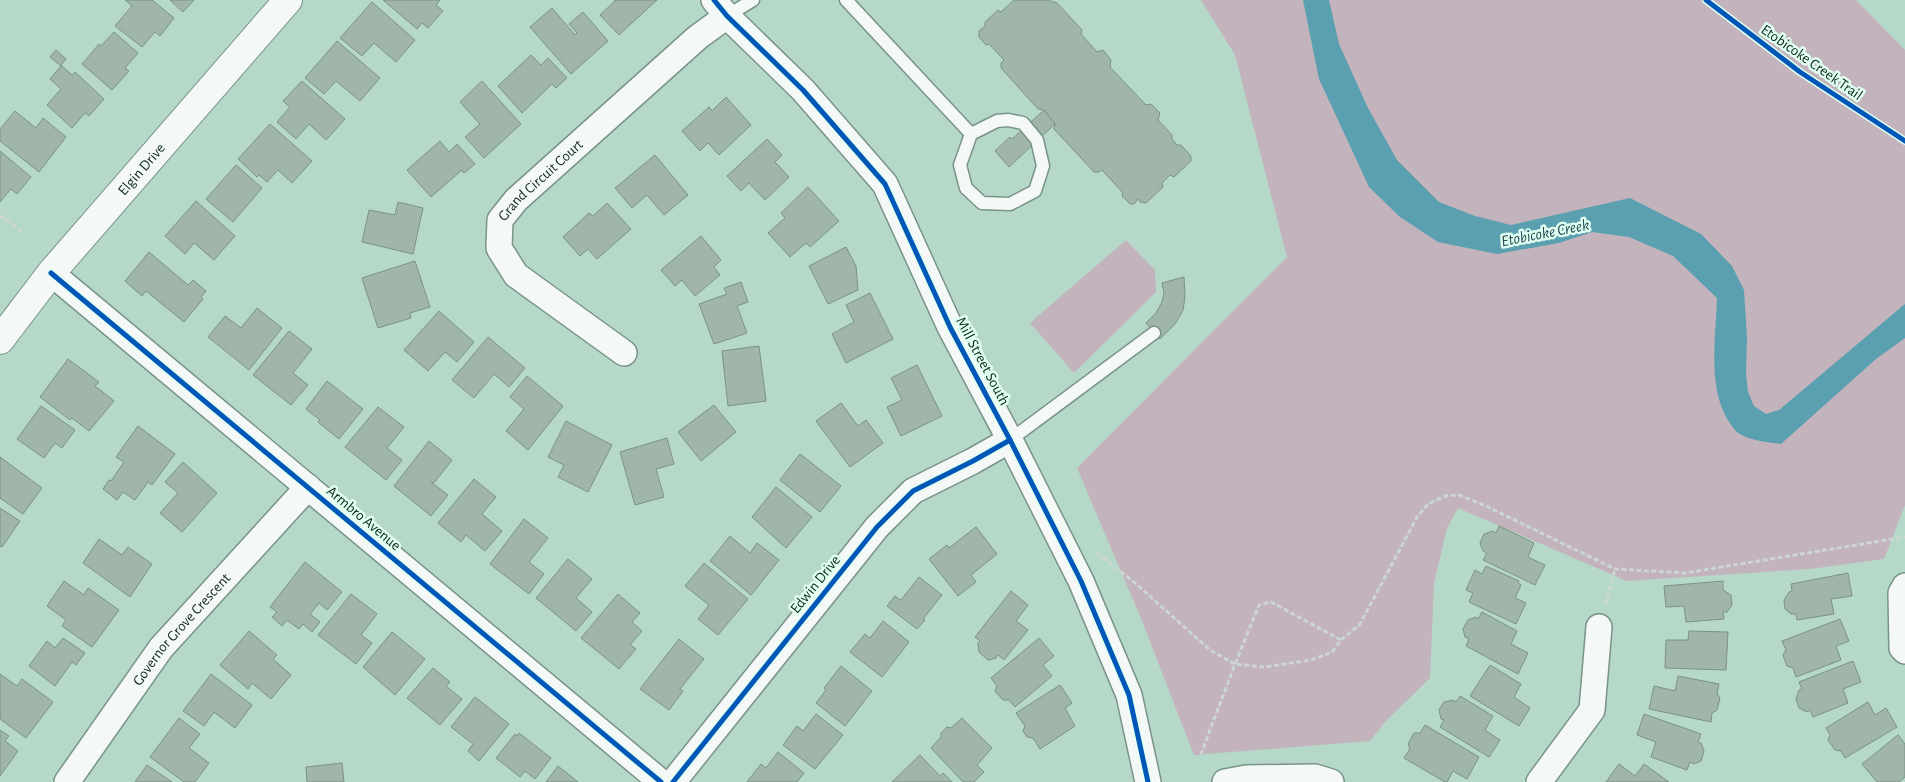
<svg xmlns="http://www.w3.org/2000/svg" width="1905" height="782" font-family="'Alegreya Sans',sans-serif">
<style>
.green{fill:#c3b3bd}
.water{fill:#5aa0b0}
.building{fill:#9fb6a8;stroke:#7b9284}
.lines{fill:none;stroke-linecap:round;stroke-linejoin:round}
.service-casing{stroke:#799388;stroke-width:15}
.minor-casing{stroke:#799388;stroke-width:28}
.tertiary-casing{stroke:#799388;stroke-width:30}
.path{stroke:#ccd6d2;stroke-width:3;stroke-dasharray:5 2.5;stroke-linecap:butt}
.service{stroke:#f4f9f7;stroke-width:12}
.minor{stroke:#f4f9f7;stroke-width:25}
.tertiary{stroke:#f4f9f7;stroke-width:28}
.cycleway-casing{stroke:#e1fff1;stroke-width:8}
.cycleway{stroke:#0057b8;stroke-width:5}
.labels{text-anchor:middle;stroke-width:5;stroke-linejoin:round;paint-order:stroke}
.street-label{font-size:15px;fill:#10281f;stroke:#e1fff1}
.water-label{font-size:16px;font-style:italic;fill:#214654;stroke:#e1fff1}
</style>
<rect width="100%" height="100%" fill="#b6d8c9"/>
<g class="green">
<path d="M1201,0H1856L1905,50V505L1884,559L1810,569L1627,581L1458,508L1447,528L1434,583L1430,678L1385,722L1370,741L1194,755L1140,616L1077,468L1287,257L1235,55Z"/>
<path d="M1126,240L1155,270L1156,292L1074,373L1030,323Z"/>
</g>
<path class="water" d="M1303,0H1329L1339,44L1368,108L1397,160L1439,202L1475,216L1511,225L1630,198L1701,234L1732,266L1744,290L1747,337L1746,373L1748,392L1754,406L1766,414L1779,410L1905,304V338L1876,359L1781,444C1768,442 1751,441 1740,434C1737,433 1734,429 1732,426C1706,391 1716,339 1717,298L1673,256L1629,237L1592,232L1559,243L1497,254L1438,242L1400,217L1369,187L1319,79Z"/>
<g class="building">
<path d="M125,0H152L174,18L160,36L155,32L142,47L115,26L132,6Z"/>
<path d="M170,0H194L183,12Z"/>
<path d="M383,0H440L436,5L443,11L428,28L422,23L417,29Z"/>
<path d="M614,0H657L619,35L600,15L615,1Z"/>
<path d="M1014,0H1050L1052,2H1056L1082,30L1081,34L1097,52L1103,50L1111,60L1110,67L1146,105L1151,104L1160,113L1158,120L1172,135V139L1177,145H1181L1191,156V161L1174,177L1170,175L1162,183L1163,187L1146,203L1140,202L1138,199L1134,204H1130L1122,196L1123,193L1102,170L1099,172H1094L1054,129L1055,124L1044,110L1038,109L1001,68V63L1004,60L989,44L986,45L979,37V31L985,26V22L998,10L1001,12Z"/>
<path d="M372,2L415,40L396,62L374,43L362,56L340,38Z"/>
<path d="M552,8L575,35L577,33L569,24L583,12L608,41L571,74L530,27Z"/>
<path d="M114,32L138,53L125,68L129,71L112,90L82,64L99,44L101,46Z"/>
<path d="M337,41L380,78L360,101L336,81L324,94L305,78Z"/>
<path d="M56,50L66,59L61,65L72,75L75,72L104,99L89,116L85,113L72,128L47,105L61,89L50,79L61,66L50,57Z"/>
<path d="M531,55L541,65L548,58L567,78L556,88L552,84L522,113L498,86Z"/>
<path d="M302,81L345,119L326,140L309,124L296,139L277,122L290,107L283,101Z"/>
<path d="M482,81L521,124L484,158L465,137L480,124L460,102Z"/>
<path d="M726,97L751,125L719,155L708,143L700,151L682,131L709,107L712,111Z"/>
<path d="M1044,110L1055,124L1009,167L995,151L1010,137L1012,139Z"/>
<path d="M15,111L36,128L43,118L66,137L39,172L0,141V129Z"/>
<path d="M270,124L312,161L292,183L278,170L267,182L259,175L257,177L238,159Z"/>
<path d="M767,139L782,155L775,162L789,177L765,200L749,183L741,191L727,176Z"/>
<path d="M440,141L449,152L457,144L475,164L464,173L462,170L431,197L407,170Z"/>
<path d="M0,151L31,177L17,194L11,189L0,202Z"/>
<path d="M655,155L688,195L664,215L647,195L632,208L615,188Z"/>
<path d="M236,165L262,188L233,222L206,199Z"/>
<path d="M808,187L839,221L810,247L806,243L790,257L768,233L785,218L781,213Z"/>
<path d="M196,201L235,236L214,260L194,243L185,254L165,236Z"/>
<path d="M398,202L423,208L413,254L362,242L369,210L395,215Z"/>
<path d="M607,203L631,229L597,259L588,249L580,256L563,237L589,213L593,216Z"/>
<path d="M701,236L721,260L714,267L720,275L695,296L682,280L675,286L661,270Z"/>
<path d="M846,247L856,266L858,290L828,304L809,266Z"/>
<path d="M149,252L188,285L193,280L206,291L201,297L203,299L184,322L146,291L142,296L125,281Z"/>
<path d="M415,261L430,307L410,313L411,318L378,328L362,278Z"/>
<path d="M1184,277L1185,297L1183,310L1175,324L1160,339L1146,323L1156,313L1162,302L1164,293L1162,283Z"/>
<path d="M741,282L748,302L737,306L747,333L714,344L699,304L727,294L724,288Z"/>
<path d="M870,293L893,339L846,363L832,334L854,322L846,305Z"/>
<path d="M257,308L282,328L249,370L208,337L225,316L241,328Z"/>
<path d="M439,311L474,342L457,362L445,352L428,371L404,350Z"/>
<path d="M289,331L312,349L293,373L308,385L291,405L253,375Z"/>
<path d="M488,337L525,368L509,387L494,374L474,398L452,380Z"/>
<path d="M759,346L766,401L728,406L722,351Z"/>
<path d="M68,359L99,382L95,386L114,401L89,431L72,418L70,420L40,397Z"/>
<path d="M917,365L942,416L901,436L887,407L902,400L891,378Z"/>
<path d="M527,376L563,406L528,450L506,431L524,409L510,397Z"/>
<path d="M327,381L363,409L339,439L318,422L320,420L306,409Z"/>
<path d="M841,403L858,426L866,420L883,443L850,467L816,421Z"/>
<path d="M714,405L736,432L701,461L678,432Z"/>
<path d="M41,406L75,430L62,448L55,443L44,458L17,439Z"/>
<path d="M378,407L404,427L387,448L402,460L386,480L345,447Z"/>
<path d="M566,421L612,445L588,492L558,477L564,465L548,457Z"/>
<path d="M138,426L175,454L152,485L148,482L135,500L123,492L117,500L103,489L109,480L111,481L124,462L116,457Z"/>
<path d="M667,438L674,464L656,469L664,497L635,505L620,452Z"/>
<path d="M429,441L452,460L434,483L431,482L448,495L431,516L394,486Z"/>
<path d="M800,454L841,486L820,512L780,480Z"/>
<path d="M0,457L42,488L23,514L0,498Z"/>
<path d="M183,462L217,493L182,532L160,513L178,493L165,482Z"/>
<path d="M474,479L496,497L482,514L502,531L485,551L466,535L461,542L438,523Z"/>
<path d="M776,487L812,517L786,548L752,517Z"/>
<path d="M0,508L20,521L2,547L0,546Z"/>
<path d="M524,519L548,538L529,562L544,574L529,594L490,564Z"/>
<path d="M1499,526L1534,543L1528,557L1545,565L1535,585L1483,560L1487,553L1483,551L1480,543L1484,534L1493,531L1496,533Z"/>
<path d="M976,527L997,554L971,575L976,582L958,596L929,559L947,545L949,548Z"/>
<path d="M730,536L750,553L757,543L779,560L751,595L710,561Z"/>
<path d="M99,539L122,555L128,547L152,564L130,597L83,563Z"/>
<path d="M568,559L592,579L576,598L592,612L576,631L536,598Z"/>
<path d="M305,562L342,592L327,610L319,603L310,614L320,622L312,632L303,624L299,629L287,620L282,626L272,617L277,612L270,607Z"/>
<path d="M704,563L748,599L718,635L698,619L709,605L685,586Z"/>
<path d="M1486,566L1519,581L1518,583L1521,585L1515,598L1526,603L1516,624L1469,602L1473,593L1466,590L1475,570L1482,574Z"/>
<path d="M1848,573L1852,596L1831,599L1834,614L1797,620L1796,614H1791L1785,609L1784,600L1789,592L1792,591L1791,584Z"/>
<path d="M919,577L942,595L923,619L925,620L917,629L887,606L895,596L901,600Z"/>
<path d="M64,581L84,595L88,588L119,610L92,647L62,626L66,620L47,606Z"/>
<path d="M1723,581V590L1731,595L1732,605L1727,612H1723L1724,619L1686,622L1684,606L1666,607L1664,586Z"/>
<path d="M1011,591L1028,605L1016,621L1028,630L1004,660L998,655L996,658L988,660L979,652L978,643L980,641L975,637Z"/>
<path d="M351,594L377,614L361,635L372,643L356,664L318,635Z"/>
<path d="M618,594L640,613L632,622L642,631L630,645L636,649L619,669L581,638Z"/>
<path d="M1482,612L1517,631L1511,644L1528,653L1518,674L1466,646L1469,639L1465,637L1463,629L1468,620L1476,617L1478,619Z"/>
<path d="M1840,619L1849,641L1836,646L1841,660L1796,677L1793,668L1787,666L1783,655L1786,650L1782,641Z"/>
<path d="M883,621L909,642L882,677L850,652L865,634L870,638Z"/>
<path d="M249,631L277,655L273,659L291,675L271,699L252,683L248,689L220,665Z"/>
<path d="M1689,631L1728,632L1726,670L1665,668L1666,640H1688Z"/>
<path d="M392,632L425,659L395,695L363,667Z"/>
<path d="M63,638L85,653L76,665L72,662L55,686L29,666L47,641L55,648Z"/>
<path d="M1039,638L1054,656L1043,665L1052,676L1015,707L1009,700H1003L995,691L997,686L991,678Z"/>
<path d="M679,639L704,659L680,689L683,691L669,710L640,689Z"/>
<path d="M1853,661L1861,682L1843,689L1848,703L1813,717L1810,710L1807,712L1799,708L1796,699L1799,690L1802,689L1799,682Z"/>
<path d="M1490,665L1521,684L1514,697L1530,708L1519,726L1470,696Z"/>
<path d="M841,666L872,691L845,726L816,703L826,690L824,688Z"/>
<path d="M433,668L450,682L446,686L462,699L440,725L407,698Z"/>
<path d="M0,674L17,686L22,679L53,702L26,738L0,719Z"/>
<path d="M211,674L252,705L235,728L214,712L204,726L183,711Z"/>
<path d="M1678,676L1719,684L1717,694L1720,698L1717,710L1712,713L1711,722L1649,709L1654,686L1675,691Z"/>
<path d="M1060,685L1072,703L1065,708L1075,726L1040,749L1033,738L1027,737L1023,731L1025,726L1016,713Z"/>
<path d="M1460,696L1493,716L1485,730L1500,740L1489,757L1440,727L1444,720L1441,719L1439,710L1444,702L1453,700L1456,702Z"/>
<path d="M475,697L509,724L479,761L468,751L473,744L451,727Z"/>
<path d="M1868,702L1875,715L1886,708L1897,727L1845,758L1841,751L1835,750L1828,740L1830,735L1826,728Z"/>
<path d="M816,714L843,735L815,769L783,745L797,726L803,731Z"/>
<path d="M1644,714L1701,734L1698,742L1701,743L1704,751L1701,761L1694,764L1690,762L1687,770L1651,757L1656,742L1637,735Z"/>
<path d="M179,718L200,734L189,748L209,763L195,782H184L150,757Z"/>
<path d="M962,718L992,748L977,765L984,772L974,782H963L931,748L941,737V733L947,727L951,728Z"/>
<path d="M1425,725L1479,757L1467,779L1453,771L1447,782H1445L1404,758L1410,749L1408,744L1414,733H1420Z"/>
<path d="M0,730L9,736L5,741L18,751L0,776Z"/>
<path d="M519,733L551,758L535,779L525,771L520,777L496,758L515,734L517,736Z"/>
<path d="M1898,735L1905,744V777L1899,782H1877L1862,764Z"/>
<path d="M778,752L804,773L797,782H747L761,764L766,768Z"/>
<path d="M920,755L940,776L943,773L952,782H892Z"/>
<path d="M342,763L344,782H307L306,767Z"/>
<path d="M1619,764L1635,776L1644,764L1669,782H1606Z"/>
<path d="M147,765L172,782H135Z"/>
<path d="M558,766L578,782H546Z"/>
</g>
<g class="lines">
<g class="service-casing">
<g id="service">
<path d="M846,0L971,134"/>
<path d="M727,16L753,0"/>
<path d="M1008,120L1023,123L1037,140L1043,166L1035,191L1010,204L982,203L966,188L960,165L971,134L997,121Z"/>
<path d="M1010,440L1154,333"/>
</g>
</g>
<g class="minor-casing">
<g id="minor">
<path d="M714,0L727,16L803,90L885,184L950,327L1010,440L1081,581L1129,695L1148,782"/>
<path d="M51,273L661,782"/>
<path id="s1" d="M624,353L516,275L499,248L500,220L516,200L698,37L727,16"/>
<path d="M1905,586L1901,593L1902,648L1905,651"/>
<path id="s2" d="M67,782L161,648L308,487"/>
<path d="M673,782L877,527L913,491L973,461L1010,440"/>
<path d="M1225,782L1246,778L1315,777L1331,782"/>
<path d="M1539,782L1592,710L1599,627"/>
</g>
</g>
<g class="tertiary-casing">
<g id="tertiary">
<path id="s3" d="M0,340L51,273L288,0"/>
</g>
</g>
<g class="path">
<path d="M0,215L23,233"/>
<path d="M1097,553L1134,582L1210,650L1235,664L1201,754"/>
<path d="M1605,605L1615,569"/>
<path d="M1341,640L1271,602L1259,605L1235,664L1265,667L1311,660L1332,652L1341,640L1360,624L1417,517L1428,504L1445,496L1459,495L1486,506L1615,569L1685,573L1905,537"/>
</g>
<use href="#service" class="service"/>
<use href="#minor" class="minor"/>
<use href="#tertiary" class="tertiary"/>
<g class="cycleway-casing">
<g id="cycleway">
<path d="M714,0L727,16L803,90L885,184L950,327L1010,440L1081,581L1129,695L1148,782"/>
<path d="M1706,0L1800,72L1905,141"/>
<path d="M51,273L661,782"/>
<path d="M673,782L877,527L913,491L973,461L1010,440"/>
</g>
</g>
<use href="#cycleway" class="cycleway"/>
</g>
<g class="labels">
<g class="street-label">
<text transform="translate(1812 62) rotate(35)" y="5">Etobicoke Creek Trail</text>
<text dy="5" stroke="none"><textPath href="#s3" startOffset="222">Elgin Drive</textPath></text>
<text dy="5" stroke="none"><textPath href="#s1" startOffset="250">Grand Circuit Court</textPath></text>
<text transform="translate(983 361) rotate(62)" y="5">Mill Street South</text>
<text transform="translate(364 518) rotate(40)" y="5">Armbro Avenue</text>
<text transform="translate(815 584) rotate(-51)" y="5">Edwin Drive</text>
<text dy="5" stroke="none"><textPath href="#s2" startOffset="191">Governor Grove Crescent</textPath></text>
</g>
<g class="water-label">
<text transform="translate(1545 232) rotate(-11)" y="6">Etobicoke Creek</text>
</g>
</g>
</svg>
